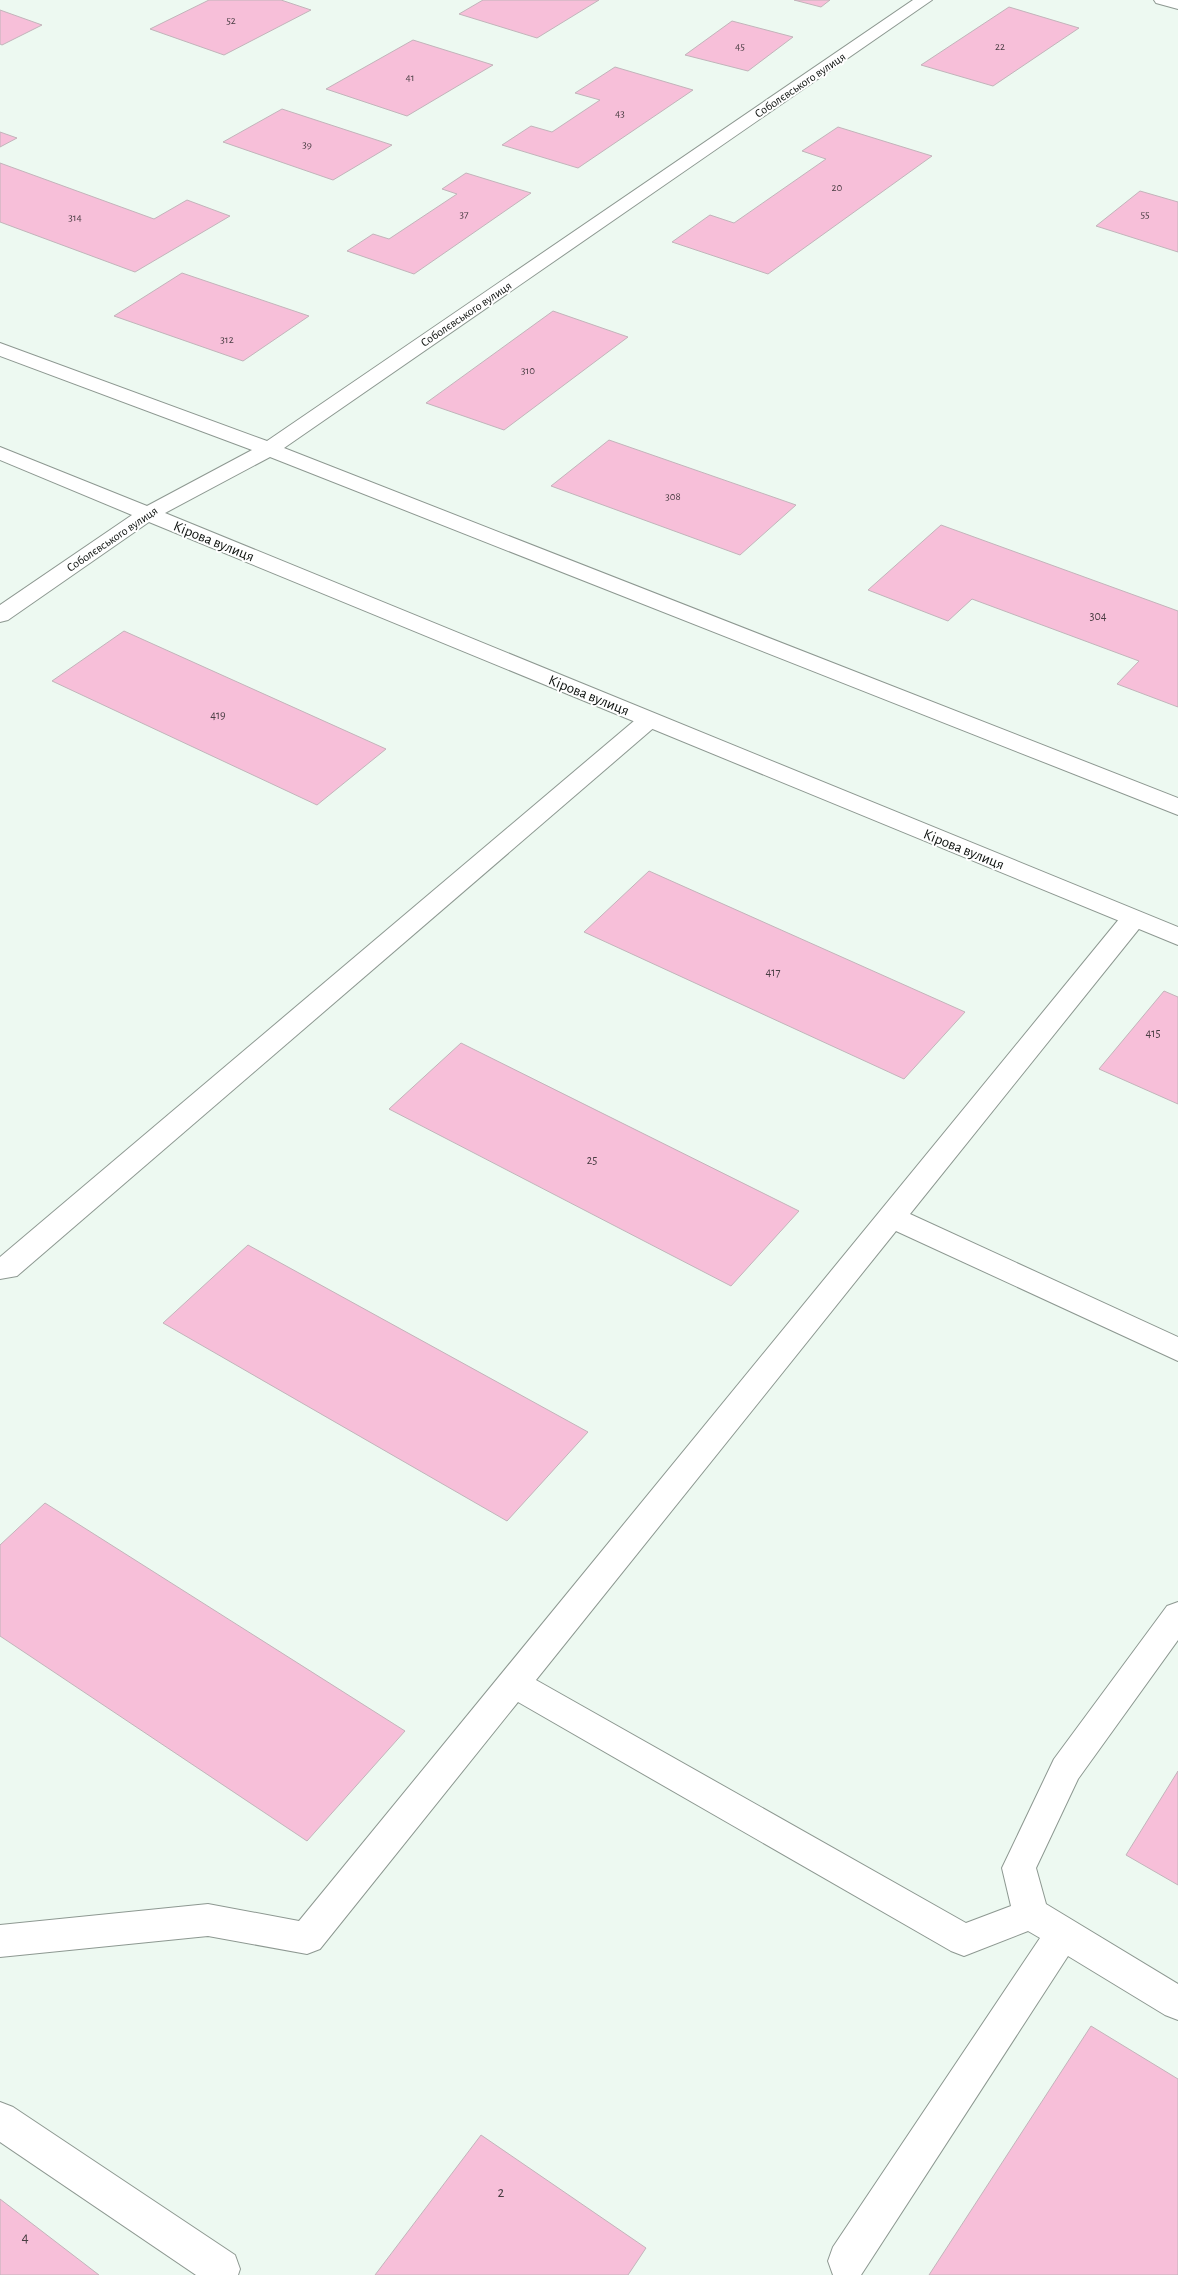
<svg xmlns="http://www.w3.org/2000/svg" width="1178" height="2275" font-family="'Alegreya Sans',sans-serif">
<style>
.building{fill:#f7bfd9;stroke:#c2b4ba}
.lines{fill:none;stroke-linecap:round;stroke-linejoin:round}
.lane-casing{stroke:#8d9891;stroke-width:2}
.street-casing{stroke:#8d9891;stroke-width:2}
.lane{fill:#fff;fill-rule:evenodd}
.street{fill:#fff;fill-rule:evenodd}
.labels{text-anchor:middle;stroke-width:4;stroke-linejoin:round;paint-order:stroke}
.far-number-label{font-size:11px;fill:#483d42}
.far-street-label{font-size:12px;fill:#0e120f;stroke:#fff}
.number-label{font-size:12px;fill:#483d42}
.street-label{font-size:15px;fill:#0e120f;stroke:#fff}
.near-number-label{font-size:15px;fill:#483d42}
</style>
<rect width="100%" height="100%" fill="#edf9f1"/>
<g class="building">
<path d="M209,0H281L311,10L224,55L150,29Z"/>
<path d="M483,0H599L537,38L459,14Z"/>
<path d="M794,0H830L821,7Z"/>
<path d="M1009,7L1079,28L993,86L921,65Z"/>
<path d="M0,10L42,25L2,45L0,44Z"/>
<path d="M732,21L793,37L748,71L685,55Z"/>
<path d="M413,40L493,65L407,116L326,89Z"/>
<path d="M615,67L693,90L578,168L502,145L531,126L552,132L600,100L575,93Z"/>
<path d="M282,109L392,145L333,180L223,142Z"/>
<path d="M838,127L932,156L768,274L672,242L710,215L734,223L826,159L802,151Z"/>
<path d="M0,132L17,138L0,147Z"/>
<path d="M0,163L154,219L187,200L230,216L135,272L0,222Z"/>
<path d="M466,173L531,193L414,274L347,251L373,234L389,239L457,194L442,189Z"/>
<path d="M1140,191L1178,202V252L1096,226Z"/>
<path d="M182,273L309,316L243,361L114,316Z"/>
<path d="M553,311L628,337L504,430L426,403Z"/>
<path d="M609,440L796,505L740,555L551,486Z"/>
<path d="M941,525L1178,611V707L1117,684L1139,661L972,599L948,621L868,590Z"/>
<path d="M124,631L386,749L317,805L52,681Z"/>
<path d="M649,871L965,1012L904,1079L584,932Z"/>
<path d="M1164,991L1178,997V1104L1099,1069Z"/>
<path d="M461,1043L799,1211L731,1286L389,1109Z"/>
<path d="M248,1245L588,1432L507,1521L163,1323Z"/>
<path d="M45,1503L405,1731L307,1841L0,1636V1545Z"/>
<path d="M1178,1771V1885L1126,1855Z"/>
<path d="M1091,2026L1178,2079V2275H929Z"/>
<path d="M481,2135L646,2248L628,2275H375Z"/>
<path d="M0,2199L99,2275H0Z"/>
</g>
<g class="lines">
<g class="lane-casing">
<g id="lane">
<path d="M649,713L657,715L661,720L657,725L17,1276L0,1279V1257L641,715Z"/>
<path d="M1133,911L1142,913L1146,919L1142,925L910,1214L1178,1337V1361L896,1231L536,1680L966,1923L1011,1906L1002,1868L1054,1759L1167,1606L1178,1602V1640L1078,1779L1036,1868L1046,1904L1178,1984V2020L1165,2015L1068,1956L861,2275H833L828,2261L833,2247L1040,1938L1028,1931L964,1956L951,1951L518,1702L320,1949L307,1954L208,1936L0,1957V1925L208,1904L299,1921L1124,913Z"/>
<path d="M0,2102L13,2107L235,2255L240,2269L238,2275H196L0,2142Z"/>
</g>
</g>
<g class="street-casing">
<g id="street">
<path d="M913,0H932L284,448L1178,798V815L270,457L165,513L1178,927V945L149,522L8,620L0,622V605L132,515L0,460V447L147,506L252,450L0,356V343L267,441Z"/>
<path d="M1154,0H1178V9L1156,3Z"/>
</g>
</g>
<use href="#lane" class="lane"/>
<use href="#street" class="street"/>
</g>
<g class="labels">
<g class="far-number-label">
<text x="231" y="24">52</text>
<text x="740" y="50">45</text>
<text x="1000" y="50">22</text>
<text x="410" y="81">41</text>
<text x="620" y="117">43</text>
<text x="307" y="148">39</text>
<text x="837" y="191">20</text>
<text x="464" y="218">37</text>
<text x="1145" y="218">55</text>
<text x="75" y="221">314</text>
<text x="227" y="343">312</text>
<text x="528" y="374">310</text>
<text x="673" y="500">308</text>
</g>
<g class="far-street-label">
<text transform="translate(800 85) rotate(-34)" y="4">Соболєвського вулиця</text>
<text transform="translate(466 314) rotate(-34)" y="4">Соболєвського вулиця</text>
<text transform="translate(112 539) rotate(-34)" y="4">Соболєвського вулиця</text>
</g>
<g class="number-label">
<text x="1098" y="620">304</text>
<text x="218" y="719">419</text>
<text x="773" y="976">417</text>
<text x="1153" y="1037">415</text>
<text x="592" y="1164">25</text>
</g>
<g class="street-label">
<text transform="translate(214 541) rotate(22)" y="5">Кірова вулиця</text>
<text transform="translate(589 695) rotate(22)" y="5">Кірова вулиця</text>
<text transform="translate(964 849) rotate(22)" y="5">Кірова вулиця</text>
</g>
<g class="near-number-label">
<text x="501" y="2197">2</text>
<text x="25" y="2242">4</text>
</g>
</g>
</svg>
